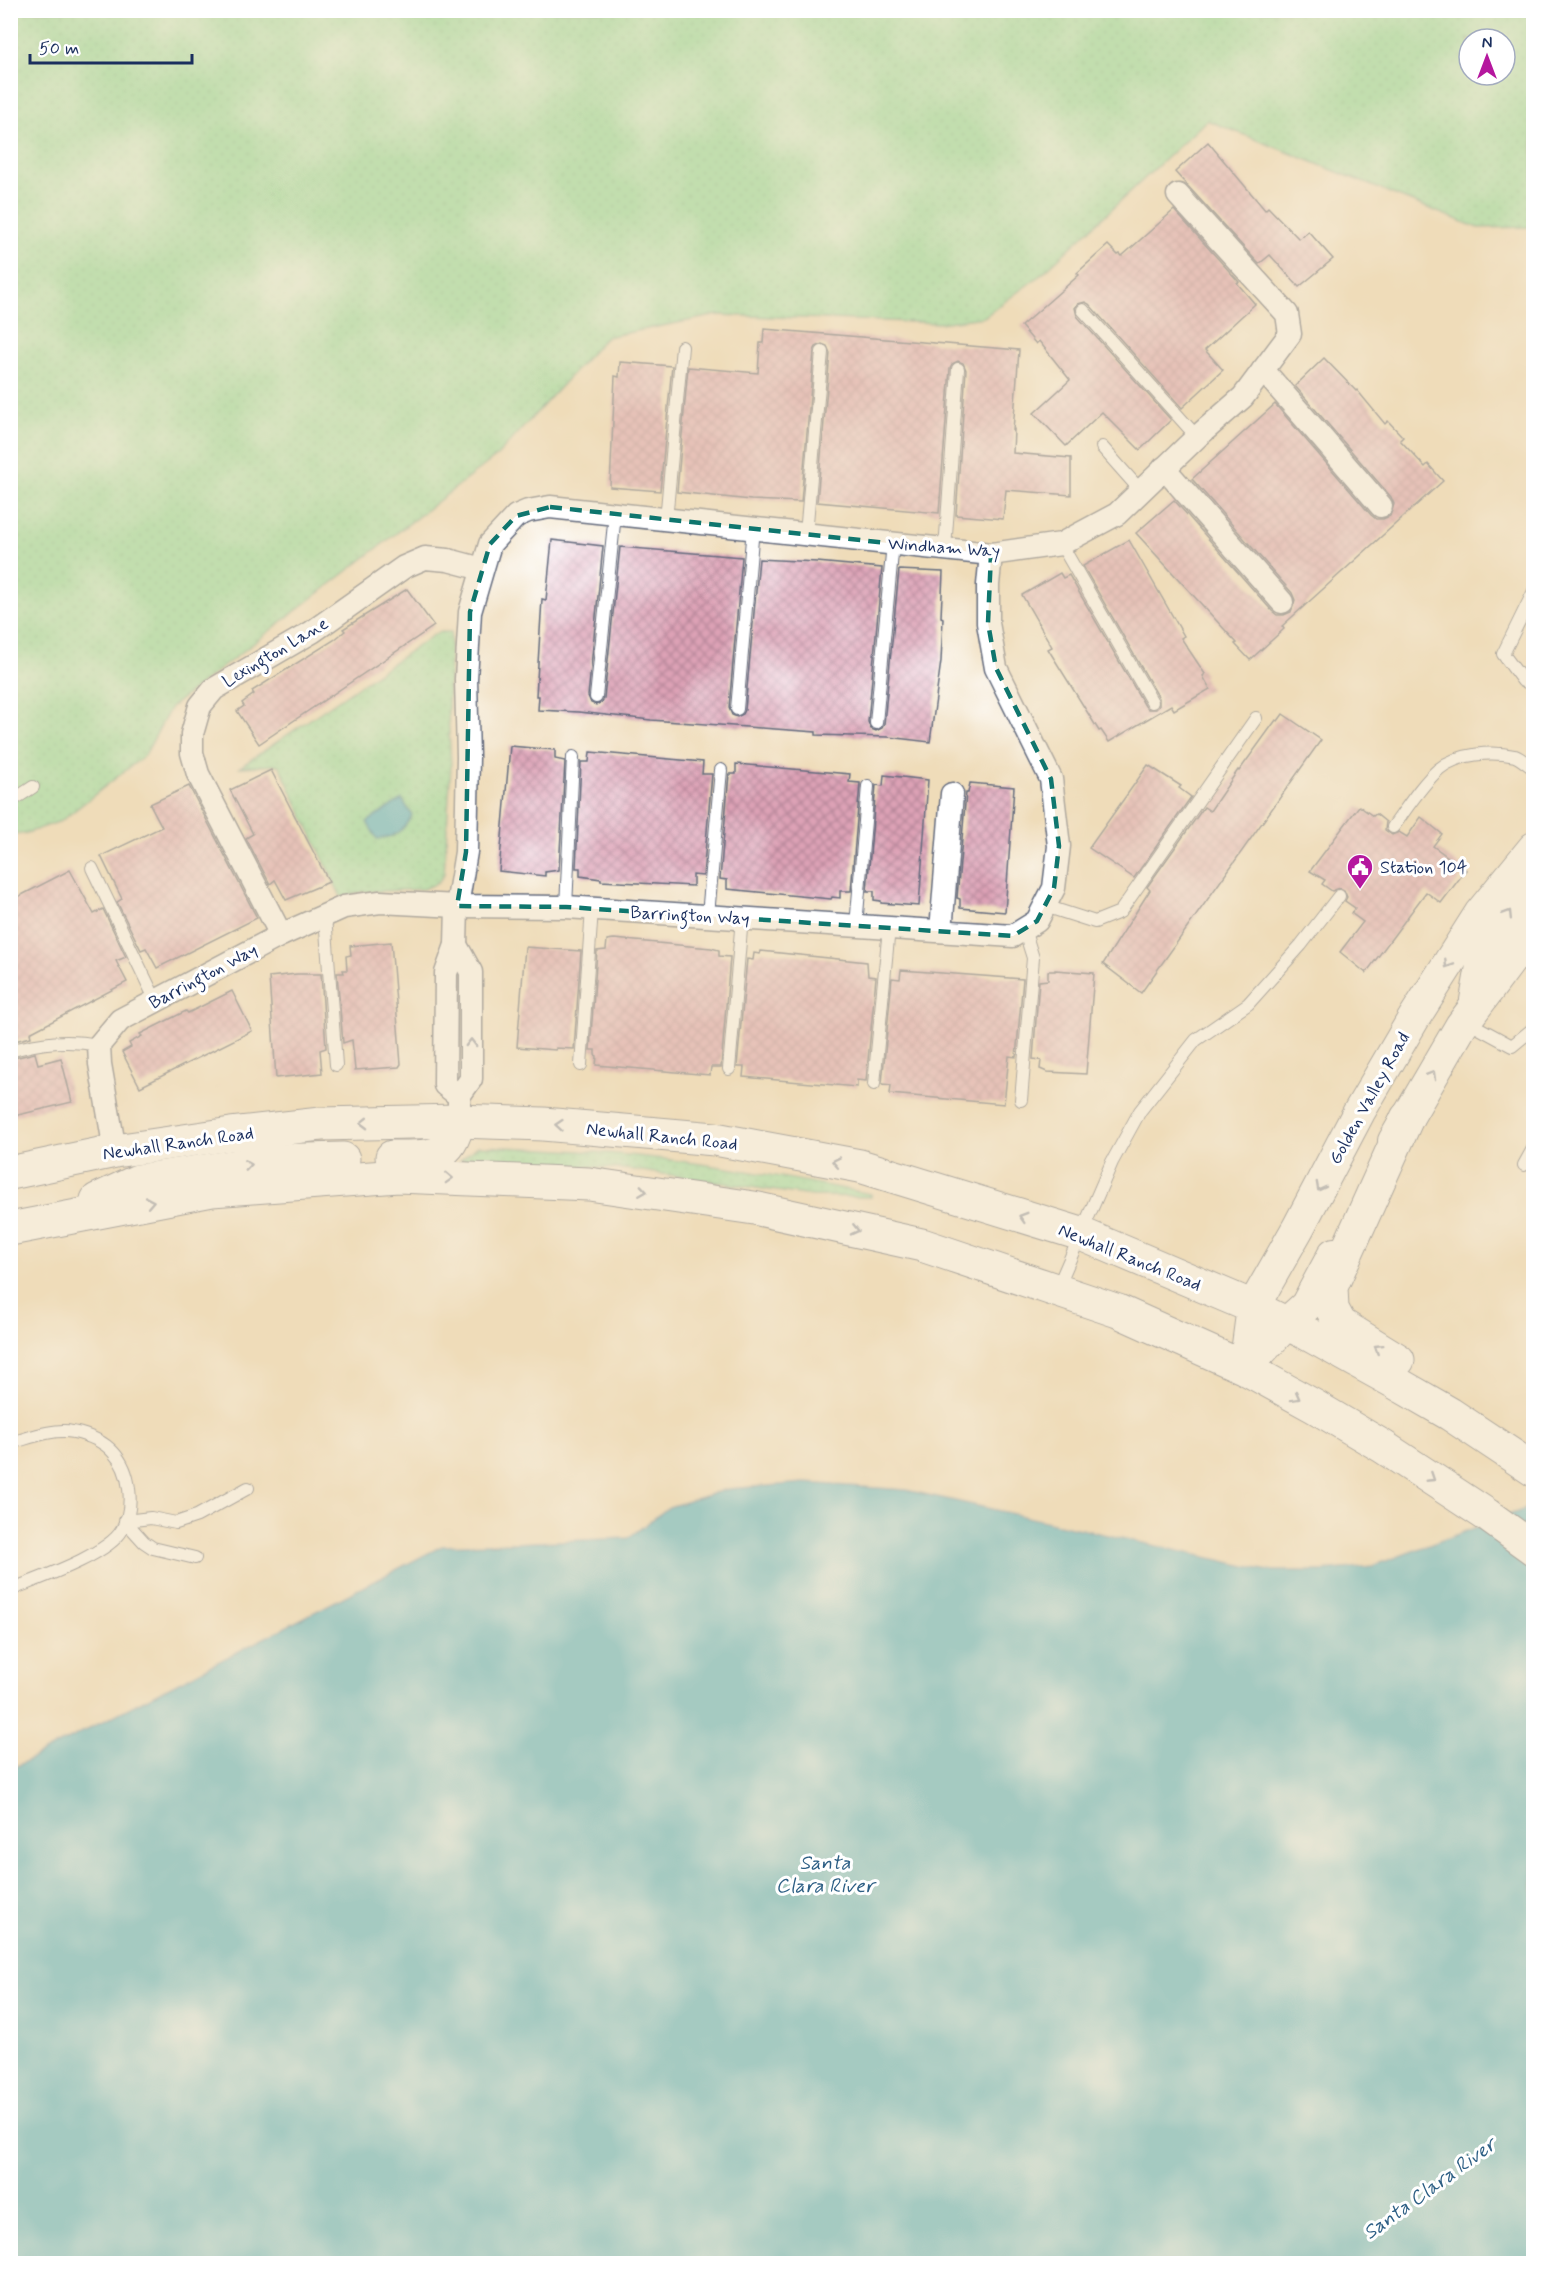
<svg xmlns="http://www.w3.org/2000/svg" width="1544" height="2274" font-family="Mynerve,sans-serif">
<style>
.green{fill:url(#green-dots);stroke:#54877f;stroke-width:1.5;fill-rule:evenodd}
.water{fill:#4db4cb;stroke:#347294;stroke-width:1.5}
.building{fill:url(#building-cross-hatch)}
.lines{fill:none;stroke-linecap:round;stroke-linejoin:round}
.service-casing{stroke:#656c7e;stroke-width:14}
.minor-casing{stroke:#656c7e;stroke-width:25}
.secondary-casing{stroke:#656c7e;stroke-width:34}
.primary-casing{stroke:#656c7e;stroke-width:35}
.service{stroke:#fff;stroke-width:12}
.minor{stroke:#fff;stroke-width:22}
.secondary{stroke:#fff;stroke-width:32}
.primary{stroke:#fff;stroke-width:33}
.oneway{stroke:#8d97ae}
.marked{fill:none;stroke:#0f766e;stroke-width:4.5;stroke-dasharray:12 8;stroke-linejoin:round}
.labels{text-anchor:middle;stroke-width:6;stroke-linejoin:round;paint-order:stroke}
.street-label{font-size:18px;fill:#1b2f5e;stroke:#fff}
.poi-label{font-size:18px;fill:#1b2f5e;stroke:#fff;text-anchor:start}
.water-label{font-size:20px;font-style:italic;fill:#2c5e84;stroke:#fff}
</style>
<defs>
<pattern id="green-dots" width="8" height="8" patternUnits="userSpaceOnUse" patternTransform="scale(1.5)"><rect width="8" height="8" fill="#8cdfa0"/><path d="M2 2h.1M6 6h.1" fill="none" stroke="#78c08c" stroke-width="1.8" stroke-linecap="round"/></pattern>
<pattern id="building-cross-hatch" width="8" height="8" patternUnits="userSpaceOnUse" patternTransform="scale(1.5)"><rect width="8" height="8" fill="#dda2b6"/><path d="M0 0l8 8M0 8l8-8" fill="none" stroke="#b28497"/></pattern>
</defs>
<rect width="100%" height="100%" fill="#fff"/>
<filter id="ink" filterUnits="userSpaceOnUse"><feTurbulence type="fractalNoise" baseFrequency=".0167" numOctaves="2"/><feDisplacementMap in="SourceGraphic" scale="12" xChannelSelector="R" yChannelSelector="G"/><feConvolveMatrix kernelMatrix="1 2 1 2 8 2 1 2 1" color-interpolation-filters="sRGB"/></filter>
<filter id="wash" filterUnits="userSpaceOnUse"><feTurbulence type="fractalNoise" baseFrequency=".008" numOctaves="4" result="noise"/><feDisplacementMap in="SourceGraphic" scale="24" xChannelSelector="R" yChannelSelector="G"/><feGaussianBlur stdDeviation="1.35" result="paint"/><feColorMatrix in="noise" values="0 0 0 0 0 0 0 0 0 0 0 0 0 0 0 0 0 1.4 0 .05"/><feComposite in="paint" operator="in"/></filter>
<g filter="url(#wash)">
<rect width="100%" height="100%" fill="#efdcb9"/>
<g class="green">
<path d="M10,11H1533V227L1478,228L1207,120L1042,274L984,317L940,323L718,315L606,337L498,455L171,707L145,755L61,821L24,834H11ZM1469,39H1505V75H1469Z"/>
<path d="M438,632H451L448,711L451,766L444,874L438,883L424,889L362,892L341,897L279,765L240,767Z"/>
<path d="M478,1146C531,1148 585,1150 637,1156C716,1164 794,1179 871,1194V1197L811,1196L635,1170L537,1163L460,1160Z"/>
</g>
<g class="water">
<path d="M402,799L412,815C403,832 396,837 377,839L367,822Z"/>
<path d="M805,1483L906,1490L1268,1571H1322L1373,1566L1533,1506V2263L11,2264V1769L442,1546L628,1538L669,1507L728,1489Z"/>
</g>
<g id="blocks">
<g class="building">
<path d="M1208,142L1265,210L1268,207L1299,239L1308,231L1333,259L1299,287L1270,255L1259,264L1175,172Z"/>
<path d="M1174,210L1239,282L1237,283L1255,304L1205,350L1223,370L1182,408L1089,304L1085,302L1078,304L1075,308L1077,316L1171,420L1140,450L1102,412L1066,446L1034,413L1070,380L1039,341L1036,344L1021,326L1079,275L1077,273L1108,245L1118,255L1120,254L1122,256Z"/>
<path d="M764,329L1019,350L1013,431L1014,430L1013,453L1071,458V495L1006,490L1003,519L956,515L966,370L963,363L958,361L952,364L950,368L939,513L817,502L830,353L827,346L822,344L816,347L814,351L801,502L751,500L677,492L688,367L758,373L760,343H763Z"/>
<path d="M1324,358L1356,391L1357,390L1385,424L1388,421L1403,437L1400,440L1425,467L1428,464L1443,481L1282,626L1284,629L1250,660L1235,644L1237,643L1136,533L1174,500L1272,611L1277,615H1284L1291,612L1295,600L1292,593L1192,479L1275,404L1371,515L1376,519H1383L1390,516L1394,504L1391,497L1295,386Z"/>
<path d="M620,362L672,366L660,491L610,487L615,376L619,377Z"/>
<path d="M552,540L603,546L588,696L591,703L596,705L602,702L604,698L620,547L742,557L729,708L732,715L737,717L743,714L745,710L759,559L817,562L882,568L868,722L871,729L876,731L882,728L884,724L899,570L943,572L941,617L943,618L941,661L930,742L888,737L816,735V732L651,720L579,712L538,710L539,696H536L542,599L546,600Z"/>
<path d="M1129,540L1184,636L1181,638L1205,674L1203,676L1210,689L1174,710L1171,705L1109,742L1101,730L1099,731L1048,649L1052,647L1022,595L1060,573L1063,578L1069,575L1145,706L1148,709H1156L1159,706V698L1083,566Z"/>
<path d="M407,589L434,626L259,744L237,711L244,706L242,703L254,694L252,691L334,640L345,631L343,629Z"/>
<path d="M1283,714L1321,740L1141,993L1103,964L1150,890L1147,887L1204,807L1210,811L1238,770L1239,771L1276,720L1278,721Z"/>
<path d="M510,746L555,750V759L565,761L559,870L545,872V876L499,871Z"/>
<path d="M590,752L703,762L702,774H712L703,876L693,875V886L601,881V879L580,876V868H576L581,762H589Z"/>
<path d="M736,764L850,774L849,782L860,783L851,891H840V898L832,897L831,899L727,889V880L720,879L729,774H736Z"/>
<path d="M1148,765L1181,786L1179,788L1191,797L1134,878L1089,848Z"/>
<path d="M271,770L329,882L286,900L275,880L270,884L246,838L253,834L230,790Z"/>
<path d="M884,775L928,780L919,906L881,903V901L874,900V891H867L876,785L883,786Z"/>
<path d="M970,783L1014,787L1005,912L960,908V899L957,898L965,804L966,793H968Z"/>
<path d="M189,786L257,918L157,968L146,948L141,950L117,902L122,899L101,856L162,827L150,804Z"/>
<path d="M1359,806L1373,816L1376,814L1386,822L1385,830L1392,835L1399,832L1407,837L1421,817L1442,834L1433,846L1466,870L1441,903L1426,892L1366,973L1340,952L1363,922L1351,913L1355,908L1345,901L1347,897L1344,890L1340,888L1332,891L1322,884L1325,880L1310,871Z"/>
<path d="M70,870L94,914L103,909L126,957L116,961L127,982L30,1033L31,1037L10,1042V901Z"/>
<path d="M614,939L711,948L719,950V956L730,957L721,1067H711L710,1075L596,1065L597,1056L595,1055V1050H590L597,951L606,950L607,940Z"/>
<path d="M391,942L401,1064L399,1067L355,1070L352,1040L343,1043L337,973H344L343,970H347L346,956L351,955L350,946Z"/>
<path d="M525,947L581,951L574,1049L556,1048V1050L517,1047Z"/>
<path d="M761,951L867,962L868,976L876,977L866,1081L857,1080V1087L743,1077L744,1067H737L747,959L753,960L754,953L760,954Z"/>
<path d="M901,970L1023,979L1016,1057L1009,1056L1004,1104L890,1094L891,1085L882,1084L892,978L900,979Z"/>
<path d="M1055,970L1094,973L1086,1074L1047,1072L1040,1069L1041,1060L1033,1059L1039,981L1048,980V971H1055Z"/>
<path d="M297,974H321L326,1048L320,1050L322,1073L276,1078L269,977Z"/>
<path d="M232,991L252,1031L140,1087L122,1052L131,1047L129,1043L142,1036L140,1034L186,1011L188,1013Z"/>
<path d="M35,1053L38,1064L61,1058L72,1102L10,1117V1059Z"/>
</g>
</g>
</g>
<g filter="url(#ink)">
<use href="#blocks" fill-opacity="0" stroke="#656c7e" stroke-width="1.5"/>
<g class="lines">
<g class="service-casing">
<g id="service">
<path d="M1083,310L1197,437"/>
<path d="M1102,447L1141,491"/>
<path d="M666,520L682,347"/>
<path d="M806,534L822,352"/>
<path d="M1061,544L1152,702"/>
<path d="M945,549L958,369"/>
<path d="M1534,591L1503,654L1523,681L1534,684"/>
<path d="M596,697L615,514"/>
<path d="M737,709L753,528"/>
<path d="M876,723L893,543"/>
<path d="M10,802L33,787"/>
<path d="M1393,827C1407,808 1421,785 1439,769C1458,753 1492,751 1515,756C1521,758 1528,765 1534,769"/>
<path d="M92,868L156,1001"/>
<path d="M1045,906L1095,922L1120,912L1256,718"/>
<path d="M566,907L573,757"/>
<path d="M708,915L721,770"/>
<path d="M325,916L336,1065"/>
<path d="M856,926L868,786"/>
<path d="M1466,1021L1512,1046L1534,1028"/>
<path d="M10,1051C41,1042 68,1039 99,1045"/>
<path d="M581,1065L592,909"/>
<path d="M729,1069L742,918"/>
<path d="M874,1084L889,928"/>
<path d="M1021,1100L1033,958L1024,929"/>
<path d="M1524,1165L1534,1147"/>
<path d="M1057,1289L1112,1162L1140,1111L1196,1040L1248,1004L1301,945L1339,896"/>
<path d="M10,1443C29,1438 54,1428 73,1432C88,1435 103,1441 113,1452C131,1471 135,1507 122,1530C108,1555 37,1579 10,1590"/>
<path d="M195,1558L153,1548L144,1542L125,1521L151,1518L176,1523L197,1516L248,1488"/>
</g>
</g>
<g class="minor-casing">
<g id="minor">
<path d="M1263,370L1381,506"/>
<path d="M1164,468L1282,602"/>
<path d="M941,931L952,794"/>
<path d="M281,935L198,774L192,753V734L200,706L214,689L312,632L404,567L425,558L448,560L482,569"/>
<path d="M456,945L471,972V1079L459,1096V1110"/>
<path d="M459,1096L445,1085L446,973L456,945L457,906L466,852L468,757L466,679L470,612L490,544L516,516L528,511L550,507L991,554L1061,544L1117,514L1197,437L1243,397L1290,334L1287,314L1178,195"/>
<path d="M115,1151L100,1064L99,1045L120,1020L281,935L344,907L380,902L457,906L566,907L1013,936L1037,921L1054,888L1059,846L1051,779L996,668L988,623V585L991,554"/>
</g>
</g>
<g class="secondary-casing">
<g id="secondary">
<path d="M1476,1000L1484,955L1511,909L1532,882"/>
<path d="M1394,1141L1461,1026L1534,928"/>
<path d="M1245,1368L1253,1307L1298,1228L1359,1112L1414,1018L1480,914L1534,848"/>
<path d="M1245,1368L1286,1324L1306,1306L1334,1254"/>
</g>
</g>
<g class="primary-casing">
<g id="primary">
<path d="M392,1157C427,1156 450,1163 458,1121"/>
<path d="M10,1173L115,1151L231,1134L321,1124L458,1121L543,1124L715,1139L860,1166L1081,1234L1253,1307L1308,1334L1391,1380L1450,1414L1534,1470"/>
<path d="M97,1200L138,1181L271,1161L343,1159"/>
<path d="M10,1229L212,1190L398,1176L589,1184L754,1208L922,1245L1118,1311L1245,1368L1314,1406L1382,1446L1487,1515L1534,1549"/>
<path d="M1398,1360L1340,1324L1332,1309L1331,1287L1407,1118"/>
</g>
</g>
<use href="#service" class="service"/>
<use href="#minor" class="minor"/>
<use href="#secondary" class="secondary"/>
<use href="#primary" class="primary"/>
</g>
<defs><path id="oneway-chevron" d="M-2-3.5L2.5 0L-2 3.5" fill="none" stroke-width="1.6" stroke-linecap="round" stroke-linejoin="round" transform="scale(1.5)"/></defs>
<g class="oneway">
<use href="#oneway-chevron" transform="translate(1508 914) rotate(-58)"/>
<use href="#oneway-chevron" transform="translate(1448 964) rotate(123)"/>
<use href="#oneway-chevron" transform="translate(471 1043) rotate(-90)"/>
<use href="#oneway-chevron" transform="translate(1432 1075) rotate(-60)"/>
<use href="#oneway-chevron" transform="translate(364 1123) rotate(179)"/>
<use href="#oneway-chevron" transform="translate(559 1125) rotate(-175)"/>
<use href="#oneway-chevron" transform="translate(836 1162) rotate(-169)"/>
<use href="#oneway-chevron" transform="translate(248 1165) rotate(-8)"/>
<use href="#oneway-chevron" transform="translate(449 1178) rotate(2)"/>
<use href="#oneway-chevron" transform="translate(1320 1187) rotate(118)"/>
<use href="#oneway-chevron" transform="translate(643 1191) rotate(8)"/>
<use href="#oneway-chevron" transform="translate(150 1202) rotate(-11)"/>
<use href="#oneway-chevron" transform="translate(1023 1217) rotate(-163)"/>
<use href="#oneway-chevron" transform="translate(855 1230) rotate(13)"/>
<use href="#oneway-chevron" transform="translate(1378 1348) rotate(-148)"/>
<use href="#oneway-chevron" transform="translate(1296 1397) rotate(29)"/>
<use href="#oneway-chevron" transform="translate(1431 1478) rotate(33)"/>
</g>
</g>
<path d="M0 0H1544V2274H0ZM550,507L991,554L988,623L996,668L1051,779L1059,846L1054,888L1037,921L1013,936L566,907L457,906L466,852L470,612L490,544L516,516Z" fill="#efdcb9" fill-opacity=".55" fill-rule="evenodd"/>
<path class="marked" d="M550,507L991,554L988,623L996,668L1051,779L1059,846L1054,888L1037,921L1013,936L566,907L457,906L466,852L470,612L490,544L516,516Z"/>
<defs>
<g id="civic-pin" transform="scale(1.35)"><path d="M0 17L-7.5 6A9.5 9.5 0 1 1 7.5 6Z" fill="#b5179e" stroke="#fff"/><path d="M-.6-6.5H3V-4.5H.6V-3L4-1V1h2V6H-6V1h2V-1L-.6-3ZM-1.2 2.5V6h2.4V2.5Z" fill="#fff"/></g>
</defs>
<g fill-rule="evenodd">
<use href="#civic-pin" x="1360" y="867"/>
</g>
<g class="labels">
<g class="street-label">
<text transform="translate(944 547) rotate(4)" y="6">Windham Way</text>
<text transform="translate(275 652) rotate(-31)" y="6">Lexington Lane</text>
<text transform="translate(690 915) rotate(3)" y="6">Barrington Way</text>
<text transform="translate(203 976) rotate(-28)" y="6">Barrington Way</text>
<text transform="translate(1369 1098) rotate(-61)" y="6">Golden Valley Road</text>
<text transform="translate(662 1136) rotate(6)" y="6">Newhall Ranch Road</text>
<text transform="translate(178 1143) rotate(-8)" y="6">Newhall Ranch Road</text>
<text transform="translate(1130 1257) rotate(22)" y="6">Newhall Ranch Road</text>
</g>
<g class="poi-label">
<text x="1380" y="873">Station 104</text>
</g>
<g class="water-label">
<text x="825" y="1869">Santa<tspan x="825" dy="23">Clara River</tspan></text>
<text transform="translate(1429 2188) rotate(-36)" y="7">Santa Clara River</text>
</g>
</g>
<rect width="1544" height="2274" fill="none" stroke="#fff" stroke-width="36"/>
<g transform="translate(1487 57)"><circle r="28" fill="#ffffff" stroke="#a4acbf" stroke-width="1.5"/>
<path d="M0-4.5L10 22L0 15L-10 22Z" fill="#b5179e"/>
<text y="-9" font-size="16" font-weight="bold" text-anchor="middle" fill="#1b2f5e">N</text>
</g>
<path d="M30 54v9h162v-9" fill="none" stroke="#1b2f5e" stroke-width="3"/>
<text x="39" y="54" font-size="18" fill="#1b2f5e" stroke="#ffffff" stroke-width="4.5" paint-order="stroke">50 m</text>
</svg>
